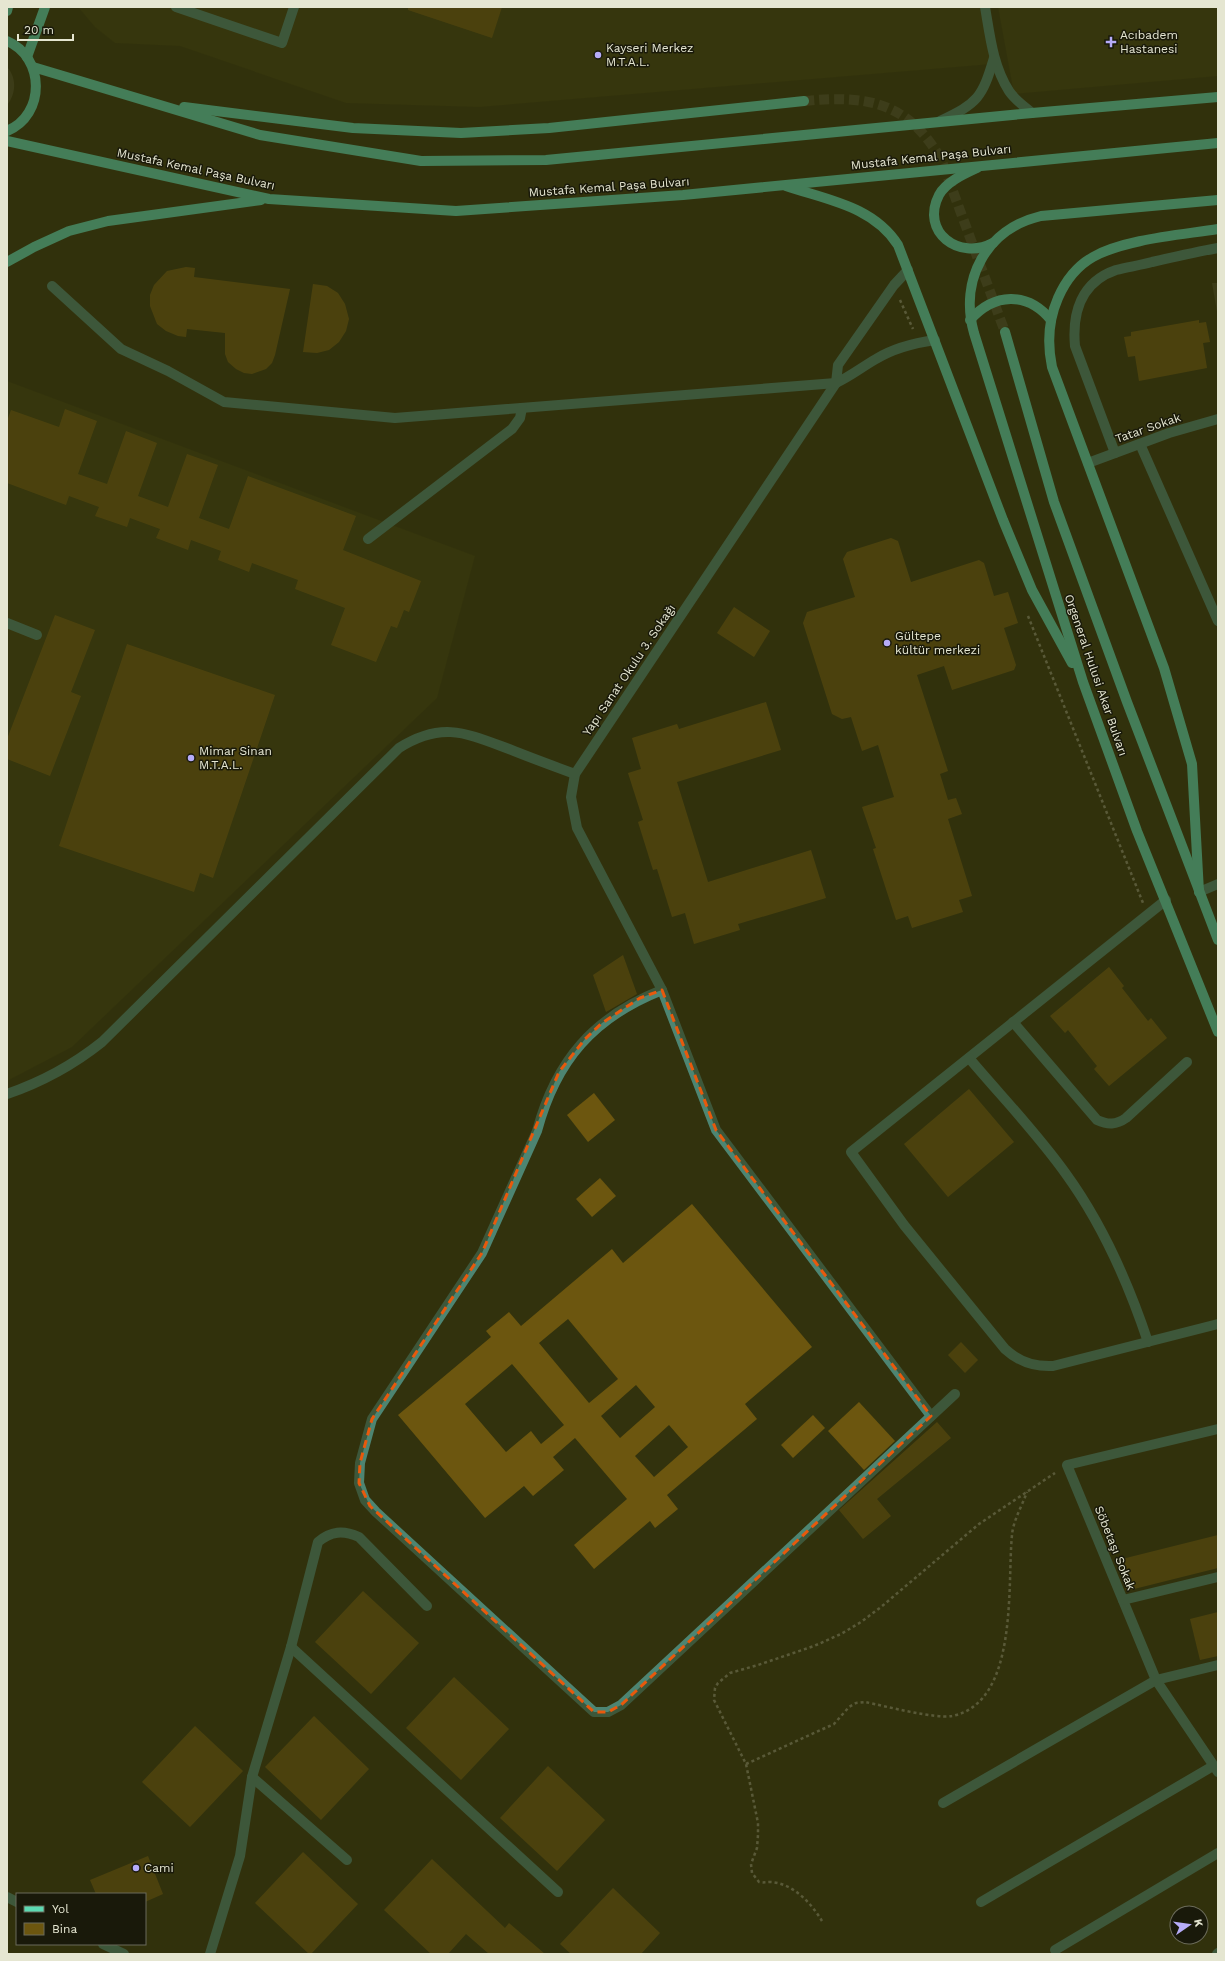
<svg xmlns="http://www.w3.org/2000/svg" width="1225" height="1961" font-family="'Work Sans',sans-serif">
<style>
.built{fill:#3c3c0e}
.green{fill:#4b4b26}
.building{fill:#6c560f;fill-rule:evenodd}
.lines{fill:none;stroke-linecap:round;stroke-linejoin:round}
.major-tunnel{stroke:#4d4d2a;stroke-width:10;stroke-dasharray:10 5;stroke-linecap:butt}
.path{stroke:#8a8b6d;stroke-width:2.5;stroke-dasharray:3 3;stroke-linecap:butt}
.minor{stroke:#4d8572;stroke-width:10}
.major{stroke:#5cdab3;stroke-width:10}
.marked{fill:none;stroke:#e8590c;stroke-width:3;stroke-dasharray:8 5;stroke-linejoin:round}
.poi-dot{fill:#b6acf8;stroke:#19190a;stroke-width:1.5}
.labels{text-anchor:middle;stroke-width:3;stroke-linejoin:round;paint-order:stroke}
.poi-label{font-size:12px;fill:#e5e6d1;stroke:#19190a;text-anchor:start}
.street-label{font-size:12px;fill:#e5e6d1;stroke:#19190a}
</style>
<rect width="100%" height="100%" fill="#32320d"/>
<g class="built">
<path d="M78,7H980L992,64L479,107L346,103L180,46L115,43L95,27Z"/>
<path d="M998,7H1218V76L1014,94Z"/>
<path d="M7,381L475,556L437,698L72,1047L7,1081Z"/>
</g>
<g class="green">
<path d="M7,67C17,78 16,94 7,105Z"/>
<path d="M1212,283H1218V317Z"/>
</g>
<g class="building">
<path d="M408,7H502L492,38L408,10Z"/>
<path d="M186,267L195,268L194,277L290,289L275,355L272,363L266,369L252,374L244,373L236,369L228,362L225,354V333L187,329L186,337L178,336L166,331L157,324L150,306V295L154,285L167,271Z"/>
<path d="M313,284L327,286L338,293L345,304L349,319L346,331L339,342L329,350L317,353L303,352Z"/>
<path d="M1199,320V323L1206,322L1210,342L1203,343L1207,368L1139,381L1135,356L1128,357L1124,337L1131,336V332Z"/>
<path d="M65,409L97,421L78,474L107,484L126,431L157,443L138,496L168,507L187,454L218,465L199,518L229,529L248,476L356,516L343,550L421,581L409,612L404,610L397,628L391,626L376,662L331,645L345,608L295,589L298,580L252,563L249,572L218,560L221,551L191,540L188,550L156,538L160,529L130,518L127,527L95,516L99,507L69,496L66,505L7,483V421L11,410L59,427Z"/>
<path d="M891,538L898,541L911,582L979,560L984,563L994,596L1008,592L1018,623L1004,628L1016,665L1014,670L952,690L944,666L917,675L948,771L940,774L948,800L956,798L962,814L948,819L972,896L959,900L963,912L912,928L908,916L896,920L873,849L876,848L862,807L894,797L878,745L862,751L851,717L842,719L832,714L803,623L807,612L855,597L843,559L847,552Z"/>
<path d="M734,607L770,631L754,657L717,633Z"/>
<path d="M55,615L95,630L71,692L81,696L50,776L7,759V739Z"/>
<path d="M127,644L275,695L213,878L200,873L194,892L59,846Z"/>
<path d="M766,702L781,750L677,782L708,882L811,850L826,898L738,924L740,930L694,944L685,913L672,917L657,869L653,870L638,822L643,820L628,773L641,769L632,738L677,724L679,729Z"/>
<path d="M623,955L637,994L606,1012L593,975Z"/>
<path d="M1109,967L1124,986L1122,988L1148,1021L1151,1018L1167,1038L1109,1086L1094,1069L1097,1066L1068,1030L1065,1033L1050,1016Z"/>
<path d="M969,1089L1014,1142L948,1197L904,1144Z"/>
<path d="M594,1093L615,1120L588,1142L567,1115Z"/>
<path d="M600,1178L616,1196L592,1217L576,1199Z"/>
<path d="M692,1204L812,1347L745,1404L757,1419L667,1495L678,1509L655,1528L650,1521L594,1569L574,1545L627,1499L575,1438L553,1457L564,1470L533,1496L524,1486L485,1518L398,1415L491,1337L486,1331L509,1312L521,1326L612,1249L623,1263ZM568,1319L618,1379L589,1403L539,1343ZM512,1364L564,1425L541,1444L531,1431L506,1452L465,1404ZM636,1385L655,1407L620,1438L601,1416ZM669,1425L688,1447L654,1477L635,1456Z"/>
<path d="M961,1342L978,1360L965,1373L948,1355Z"/>
<path d="M859,1402L895,1441L864,1470L828,1431Z"/>
<path d="M813,1415L825,1428L793,1458L781,1445Z"/>
<path d="M937,1422L951,1438L877,1499L891,1516L863,1539L839,1510Z"/>
<path d="M1218,1535V1568L1126,1591L1118,1560Z"/>
<path d="M363,1591L419,1643L371,1694L315,1642Z"/>
<path d="M1218,1612V1656L1200,1660L1190,1619Z"/>
<path d="M454,1677L509,1729L461,1780L406,1728Z"/>
<path d="M314,1716L369,1769L321,1820L265,1767Z"/>
<path d="M195,1726L243,1771L190,1827L142,1782Z"/>
<path d="M548,1766L605,1820L557,1871L500,1818Z"/>
<path d="M303,1852L358,1904L311,1954H309L255,1903Z"/>
<path d="M148,1856L163,1894L145,1902V1894H96L90,1880Z"/>
<path d="M432,1859L505,1928L509,1923L545,1954H489L466,1934L448,1954H431L384,1910Z"/>
<path d="M613,1888L660,1933L641,1954H571L560,1944Z"/>
</g>
<g class="lines">
<path class="major-tunnel" d="M804,101C866,95 907,101 941,159L1005,332"/>
<g class="path">
<path d="M900,300L913,329"/>
<path d="M1028,616L1143,903"/>
<path d="M746,1764L834,1724L849,1707L856,1703L865,1702C885,1706 934,1719 952,1716C1019,1703 1007,1585 1012,1535C1013,1521 1022,1506 1027,1492"/>
<path d="M822,1921C811,1903 794,1884 771,1882C766,1882 763,1883 759,1882L752,1873L751,1864L757,1848L758,1835V1823L746,1764L714,1700L715,1688L718,1683L730,1673L758,1665L814,1646L841,1634L861,1622L881,1607L979,1524L1055,1473"/>
</g>
<g class="minor">
<path d="M176,7L282,43L294,7"/>
<path d="M985,7C990,36 993,66 1009,91C1015,100 1024,106 1032,113"/>
<path d="M940,121C978,103 982,98 994,58"/>
<path d="M908,270L894,285L838,365L836,383L575,774L571,797L577,828L662,990L716,1130L931,1416"/>
<path d="M52,286L121,349L168,371L224,402L395,418L836,383C851,376 862,367 876,359C894,348 914,343 935,340"/>
<path d="M1140,444L1218,621"/>
<path d="M1115,453L1075,346C1072,313 1081,282 1116,270C1128,267 1141,265 1152,262C1174,257 1196,252 1218,248"/>
<path d="M1088,463L1169,433L1218,419"/>
<path d="M368,539L512,429L520,418L522,408"/>
<path d="M7,623L37,635"/>
<path d="M1199,892L1218,884"/>
<path d="M1166,900L851,1152L904,1225L1005,1349C1019,1362 1034,1367 1053,1366L1218,1324"/>
<path d="M662,990C594,1017 556,1060 537,1131L482,1253L372,1419L360,1463L359,1483L365,1500L376,1512L594,1712H608L621,1705L955,1394"/>
<path d="M1013,1022L1097,1120C1108,1125 1116,1125 1126,1118L1187,1062"/>
<path d="M969,1058C1001,1096 1037,1133 1066,1174C1103,1225 1128,1282 1148,1342"/>
<path d="M7,1094C42,1082 72,1066 102,1042L399,748C442,721 466,733 509,749C531,758 553,766 575,774"/>
<path d="M1218,1429L1067,1465L1156,1680L1218,1772"/>
<path d="M1123,1600L1218,1577"/>
<path d="M291,1647L558,1892"/>
<path d="M252,1777L347,1860"/>
<path d="M943,1803L1156,1680L1218,1665"/>
<path d="M7,1897L17,1902"/>
<path d="M981,1902L1213,1766"/>
<path d="M103,1944L124,1954"/>
<path d="M1055,1950L1218,1853"/>
<path d="M210,1954L240,1856L252,1777L291,1647L318,1542C331,1531 343,1530 359,1537L427,1606"/>
<path d="M1217,1954L1218,1953"/>
</g>
<g class="major">
<path d="M7,11L8,7"/>
<path d="M7,41C45,57 46,115 7,131"/>
<path d="M27,57L45,7"/>
<path d="M33,67L260,135L421,161L546,160L1032,113L1218,97"/>
<path d="M184,107L353,128L461,133L549,128L804,101"/>
<path d="M7,141L269,199L456,211L683,195L1218,143"/>
<path d="M977,168C964,174 946,182 939,195C920,232 959,261 993,243"/>
<path d="M786,186C827,200 873,206 898,245L1003,520L1032,590L1072,663"/>
<path d="M1218,200L1041,216C986,229 959,280 974,333L1083,682L1137,831L1218,1032"/>
<path d="M7,262L34,247L69,231L108,221L261,200"/>
<path d="M970,320C994,293 1027,291 1051,320"/>
<path d="M1005,332L1054,502L1127,702L1218,940"/>
<path d="M1199,892L1192,764L1164,668L1052,367C1047,343 1048,321 1058,298C1065,282 1077,266 1093,257C1125,239 1181,235 1218,229"/>
</g>
</g>
<path d="M0 0H1225V1961H0ZM662,990L716,1130L931,1416L621,1705L608,1712H594L370,1506L359,1483L360,1463L372,1419L482,1253L559,1072L585,1039L602,1023L640,998Z" fill="#32320d" fill-opacity=".55" fill-rule="evenodd"/>
<path class="marked" d="M662,990L716,1130L931,1416L621,1705L608,1712H594L370,1506L359,1483L360,1463L372,1419L482,1253L559,1072L585,1039L602,1023L640,998Z"/>
<g class="poi-dot">
<path d="M1109 36h4v4h4v4h-4v4h-4v-4h-4v-4h4z"/>
<circle cx="598" cy="55" r="4"/>
<circle cx="887" cy="643" r="4"/>
<circle cx="191" cy="758" r="4"/>
<circle cx="136" cy="1868" r="4"/>
</g>
<g class="labels">
<g class="poi-label">
<text x="1120" y="39">Acıbadem<tspan x="1120" dy="14">Hastanesi</tspan></text>
<text x="606" y="52">Kayseri Merkez<tspan x="606" dy="14">M.T.A.L.</tspan></text>
<text x="895" y="640">Gültepe<tspan x="895" dy="14">kültür merkezi</tspan></text>
<text x="199" y="755">Mimar Sinan<tspan x="199" dy="14">M.T.A.L.</tspan></text>
<text x="144" y="1872">Cami</text>
</g>
<g class="street-label">
<text transform="translate(931 157) rotate(-6)" y="4">Mustafa Kemal Paşa Bulvarı</text>
<text transform="translate(196 169) rotate(12)" y="4">Mustafa Kemal Paşa Bulvarı</text>
<text transform="translate(609 187) rotate(-4)" y="4">Mustafa Kemal Paşa Bulvarı</text>
<text transform="translate(1148 428) rotate(-19)" y="4">Tatar Sokak</text>
<text transform="translate(629 670) rotate(-56)" y="4">Yapı Sanat Okulu 3. Sokağı</text>
<text transform="translate(1096 675) rotate(71)" y="4">Orgeneral Hulusi Akar Bulvarı</text>
<text transform="translate(1115 1548) rotate(68)" y="4">Söbetaşı Sokak</text>
</g>
</g>
<rect width="1225" height="1961" fill="none" stroke="#e5e6d1" stroke-width="16"/>
<rect x="16" y="1893" width="130" height="52" fill="#19190a" stroke="#6b6b5a"/>
<rect x="24" y="1906" width="20" height="6" fill="#5cdab3" stroke="#6b6b5a"/>
<text x="52" y="1913" font-size="12" fill="#e5e6d1">Yol</text>
<rect x="24" y="1923" width="20" height="12" fill="#6c560f" stroke="#6b6b5a"/>
<text x="52" y="1933" font-size="12" fill="#e5e6d1">Bina</text>
<g transform="translate(1189 1925) rotate(77)"><circle r="19" fill="#19190a" stroke="#6b6b5a"/>
<path d="M0-3L7 15L0 10L-7 15Z" fill="#b6acf8"/>
<text y="-6" font-size="11" font-weight="bold" text-anchor="middle" fill="#e5e6d1">K</text>
</g>
<path d="M18 34v6h55v-6" fill="none" stroke="#e5e6d1" stroke-width="2"/>
<text x="24" y="34" font-size="12" fill="#e5e6d1" stroke="#19190a" stroke-width="3" paint-order="stroke">20 m</text>
</svg>
